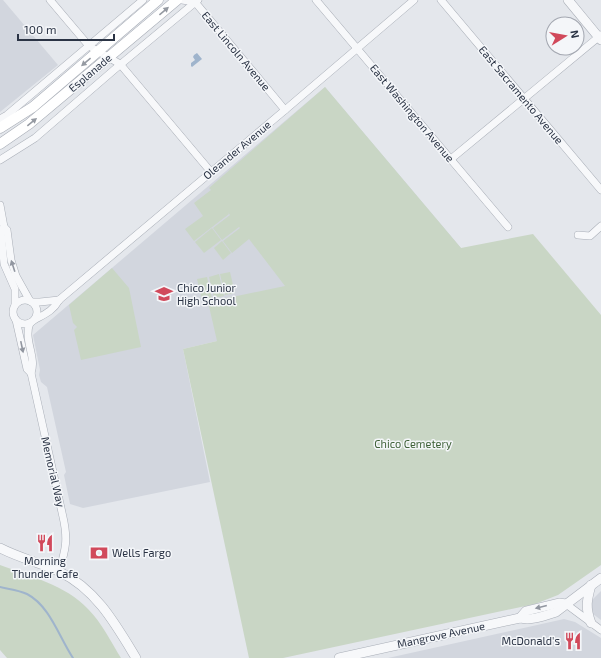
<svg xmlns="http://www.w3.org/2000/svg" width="601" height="658" font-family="'Exo 2',sans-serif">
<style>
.built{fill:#d2d6de}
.green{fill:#c9d6c5}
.water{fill:#9fb4cc}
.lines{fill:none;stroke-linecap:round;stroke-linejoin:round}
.stream{stroke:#9fb4cc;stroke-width:2}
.minor-casing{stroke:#a9aeb7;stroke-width:8}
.tertiary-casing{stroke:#a9aeb7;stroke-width:10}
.secondary-casing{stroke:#a9aeb7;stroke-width:11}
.minor{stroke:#f7f8fa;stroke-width:7}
.tertiary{stroke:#f7f8fa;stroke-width:9}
.secondary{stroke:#fff;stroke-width:10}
.oneway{fill:#959aa2}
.oneway2{fill:#9196a0}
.labels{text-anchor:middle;stroke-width:3;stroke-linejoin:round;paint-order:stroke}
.street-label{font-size:11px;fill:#2b3445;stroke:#f4f6f9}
.poi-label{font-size:11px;fill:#2b3445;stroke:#f4f6f9;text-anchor:start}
.park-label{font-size:11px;fill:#3f6138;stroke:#f4f6f9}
</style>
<rect width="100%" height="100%" fill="#e4e7ec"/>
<g class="built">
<path d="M0,0H3L58,65L0,112Z"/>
<path d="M325,87L461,248L217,341L183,349L210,482L83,508L70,504L64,475L66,472L47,387L41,382L39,375L40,370L33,335Z"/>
<path d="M601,591V620L593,614L590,610L592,600Z"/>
<path d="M564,619L575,622L601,638V658H388Z"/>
</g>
<g class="green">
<path d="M325,87L461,248L533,234L601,315V565L558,595L535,604L283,658H249L183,349L217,341L208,302L285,286L249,239L232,253L223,241L240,228L239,227L222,240L213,228L230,215L228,212L229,214L194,241L185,229L203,216L194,203L211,190L209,188Z"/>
<path d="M212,228L221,240L204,253L195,242Z"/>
<path d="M222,241L231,253L223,260L214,248Z"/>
<path d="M112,268L129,288L141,347L81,360L74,330L77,327L73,323L69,305Z"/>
<path d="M230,272L235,293L225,295L220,274Z"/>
<path d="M219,274L224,296L214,298L209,277Z"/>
<path d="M207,277L212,298L202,300L197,279Z"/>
<path d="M0,565C29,576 66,585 88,609C102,623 111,642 121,658H7L0,650Z"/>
</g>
<path class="water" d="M197,53L202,59L192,67L191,66V63L195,60L193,57L194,55Z"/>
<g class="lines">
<path class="stream" d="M0,587C8,589 19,590 27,594C50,606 59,637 73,658"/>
<g class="minor-casing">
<g id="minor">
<path d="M50,0L89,46L120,64L211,172"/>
<path d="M182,0L195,2L285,110"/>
<path d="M316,0L508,227"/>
<path d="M441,0L601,190"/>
<path d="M0,119L7,115L143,0"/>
<path d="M451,159L601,35"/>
<path d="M0,160L35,138L115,69L198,0"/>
<path d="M0,205L4,227L7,230L11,260L16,276L30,301"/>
<path d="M4,227L1,231L4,264L15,289V304"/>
<path d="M578,235L590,236L601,226"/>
<circle cx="25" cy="312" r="12"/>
<path d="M33,302H40L59,300"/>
<path d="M16,320L27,369L31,373"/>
<path d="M34,320C45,314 53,311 59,300L285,110L414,0"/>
<path d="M30,323C23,340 37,357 31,373L63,517C68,539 66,549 59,571"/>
<path d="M566,604L601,630"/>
</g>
</g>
<g class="tertiary-casing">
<g id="tertiary">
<path d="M568,0L601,40"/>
<path d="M0,548C19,558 41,563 60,572C96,589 116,625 136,658"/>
<path d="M520,618L526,611L559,603L566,604"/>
<path d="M591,623C585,607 587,600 591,585"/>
<path d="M339,658L520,618C531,621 544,616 556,612L601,578"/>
</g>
</g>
<g class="secondary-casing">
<g id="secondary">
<path d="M0,128L33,107L158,0"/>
<path d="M0,144L29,124L177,0"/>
</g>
</g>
<use href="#minor" class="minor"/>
<use href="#tertiary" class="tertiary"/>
<use href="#secondary" class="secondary"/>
</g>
<defs><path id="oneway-solid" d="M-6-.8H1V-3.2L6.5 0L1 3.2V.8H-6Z"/></defs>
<g class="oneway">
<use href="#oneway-solid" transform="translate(164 11) rotate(-40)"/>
<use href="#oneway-solid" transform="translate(86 62) rotate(140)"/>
<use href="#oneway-solid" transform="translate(32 122) rotate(-39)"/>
</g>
<g class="oneway2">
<use href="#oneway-solid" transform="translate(13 266) rotate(-108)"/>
<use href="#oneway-solid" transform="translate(22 347) rotate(78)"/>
<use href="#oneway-solid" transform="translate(541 607) rotate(166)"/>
</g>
<defs>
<g id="school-bare" transform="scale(1.38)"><path d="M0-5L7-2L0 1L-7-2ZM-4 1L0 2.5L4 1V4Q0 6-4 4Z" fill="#d1495b" stroke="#f4f6f9" stroke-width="2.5" paint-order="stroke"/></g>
<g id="restaurant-bare" transform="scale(1.38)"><path d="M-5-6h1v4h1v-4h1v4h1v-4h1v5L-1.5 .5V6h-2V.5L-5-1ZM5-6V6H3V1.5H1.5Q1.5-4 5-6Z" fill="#d1495b" stroke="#f4f6f9" stroke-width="2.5" paint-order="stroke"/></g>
<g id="bank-bare" transform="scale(1.38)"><path d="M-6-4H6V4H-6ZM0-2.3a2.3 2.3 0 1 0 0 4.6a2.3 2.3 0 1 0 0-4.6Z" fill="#d1495b" stroke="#f4f6f9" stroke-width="2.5" paint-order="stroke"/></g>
</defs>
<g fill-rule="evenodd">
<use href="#school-bare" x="164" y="294"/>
<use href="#restaurant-bare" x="45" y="543"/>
<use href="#bank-bare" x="99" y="553"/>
<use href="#restaurant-bare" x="573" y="641"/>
</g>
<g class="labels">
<g class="street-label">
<text transform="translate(236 51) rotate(50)" y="4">East Lincoln Avenue</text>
<text transform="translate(90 73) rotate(-40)" y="4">Esplanade</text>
<text transform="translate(521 95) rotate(50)" y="4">East Sacramento Avenue</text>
<text transform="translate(412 113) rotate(50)" y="4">East Washington Avenue</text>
<text transform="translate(237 150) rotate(-40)" y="4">Oleander Avenue</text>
<text transform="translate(53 472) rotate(77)" y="4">Memorial Way</text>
<text transform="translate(441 635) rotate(-12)" y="4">Mangrove Avenue</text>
</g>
<g class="poi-label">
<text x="177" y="292">Chico Junior<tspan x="177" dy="13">High School</tspan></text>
<text x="112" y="557">Wells Fargo</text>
<text x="45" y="565" text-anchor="middle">Morning<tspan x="45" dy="13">Thunder Cafe</tspan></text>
<text x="560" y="645" text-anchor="end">McDonald's</text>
</g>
<g class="park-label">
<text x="413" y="448">Chico Cemetery</text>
</g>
</g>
<g transform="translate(565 36) rotate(79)"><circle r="19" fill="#f4f6f9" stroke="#a4a8b1"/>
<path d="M0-3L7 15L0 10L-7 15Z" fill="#d1495b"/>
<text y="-6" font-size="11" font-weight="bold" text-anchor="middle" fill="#2b3445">N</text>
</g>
<path d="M18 34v6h96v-6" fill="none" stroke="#2b3445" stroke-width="2"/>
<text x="24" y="34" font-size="12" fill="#2b3445" stroke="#f4f6f9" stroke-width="3" paint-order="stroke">100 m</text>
</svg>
